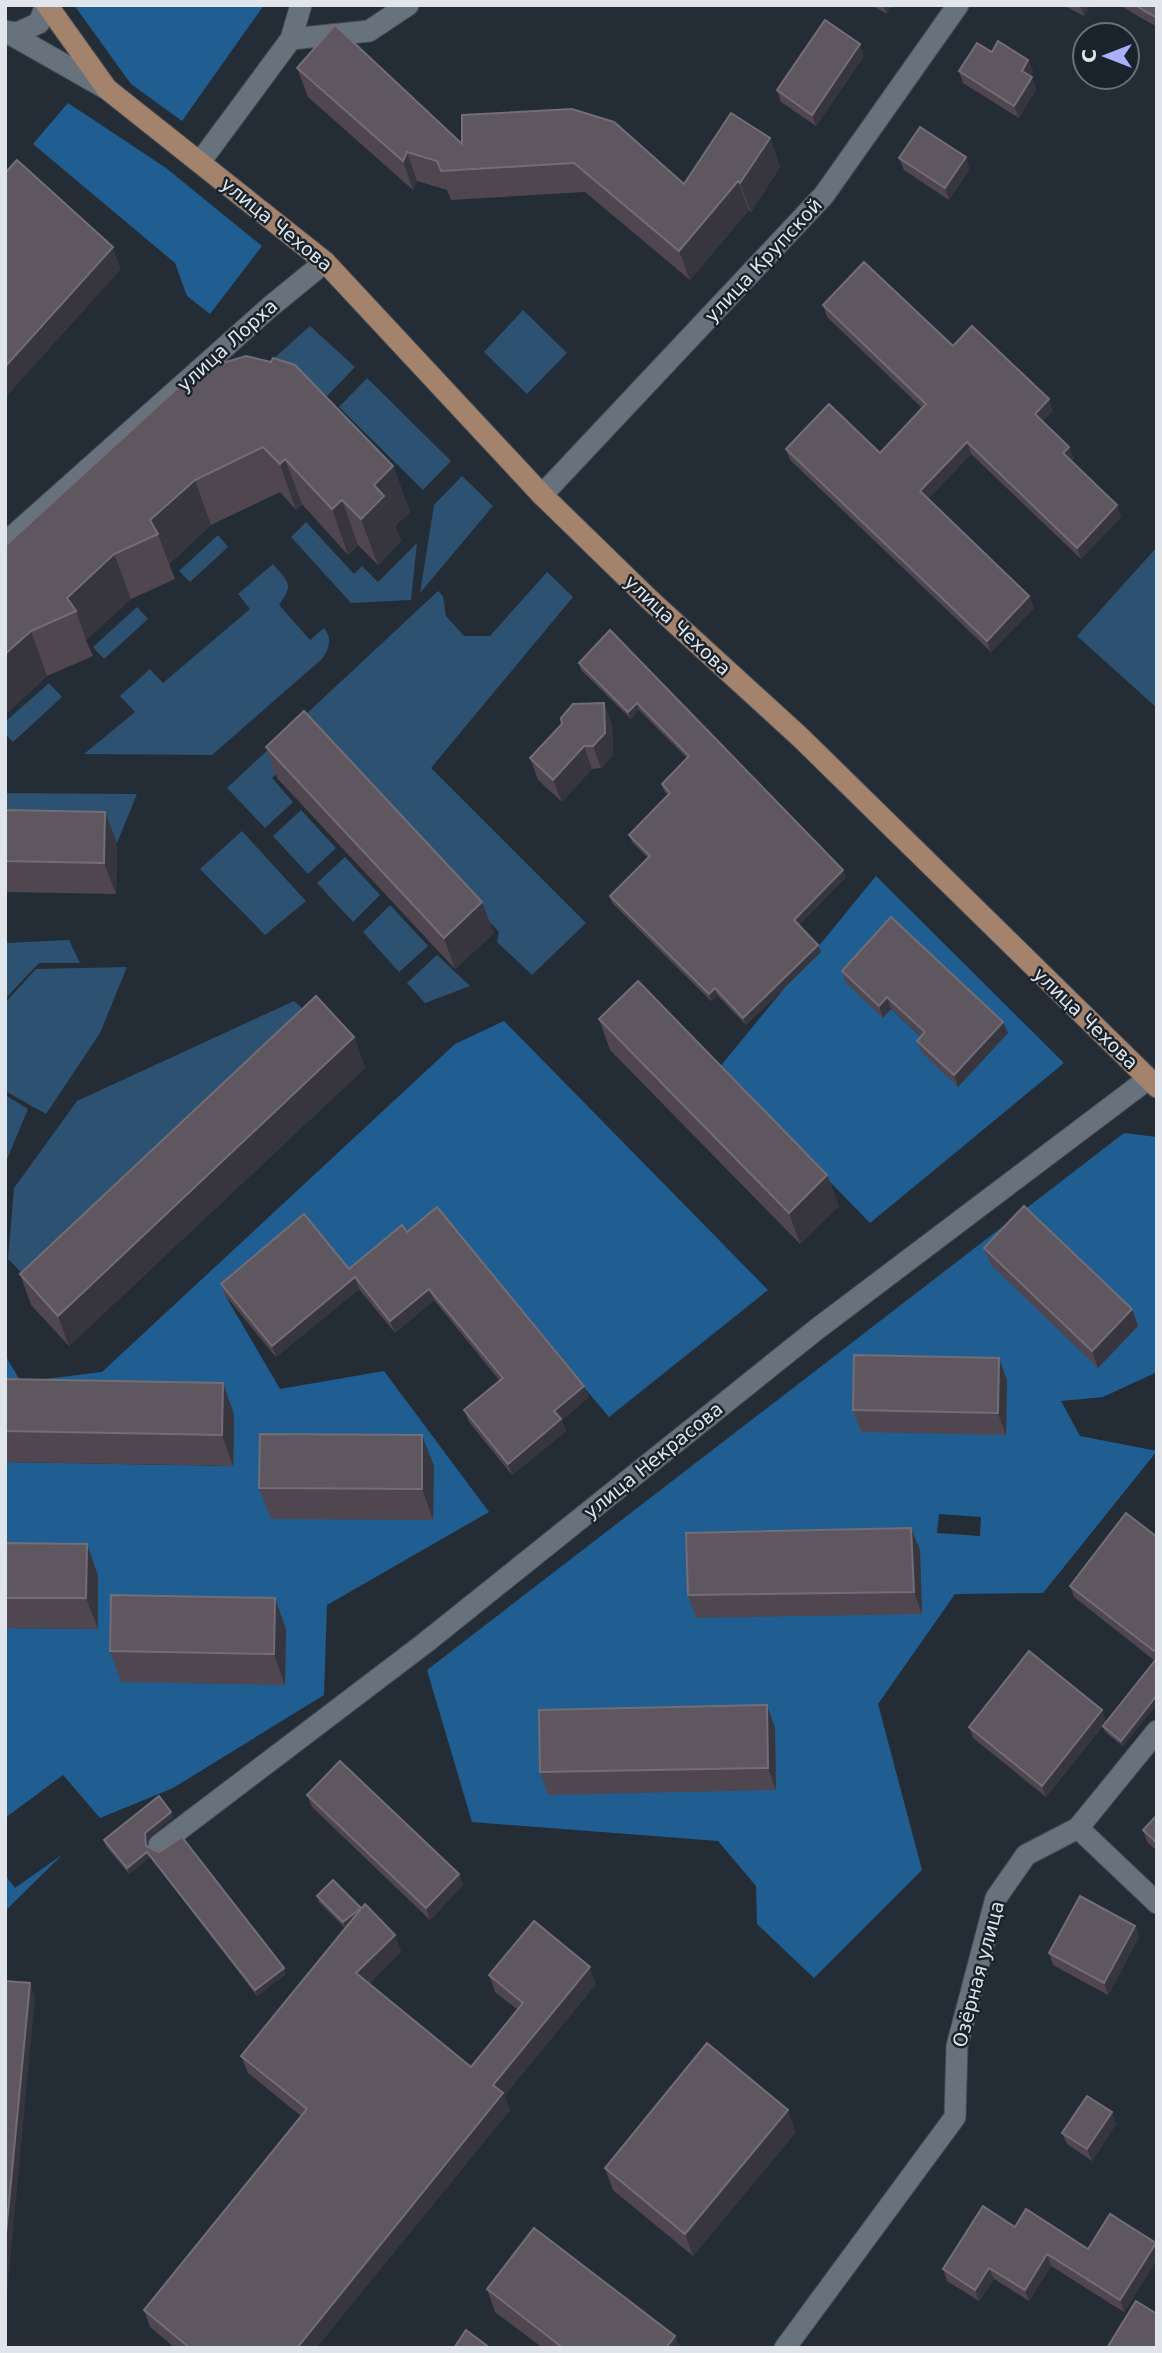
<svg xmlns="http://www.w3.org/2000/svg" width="1162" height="2353" font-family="'DejaVu Sans',sans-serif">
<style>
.green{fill:#2c5171}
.forest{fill:#205e91;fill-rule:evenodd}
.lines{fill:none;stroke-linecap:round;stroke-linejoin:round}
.minor-casing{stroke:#444b53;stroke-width:23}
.major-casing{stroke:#444b53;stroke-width:23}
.minor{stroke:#67727c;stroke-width:21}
.major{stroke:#a4836c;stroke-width:21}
.wall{fill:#4f4650}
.shaded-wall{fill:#37353e}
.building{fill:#5e5760;stroke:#726d76;stroke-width:2}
.labels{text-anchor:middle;stroke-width:5;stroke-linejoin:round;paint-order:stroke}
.street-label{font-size:19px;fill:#dfe5eb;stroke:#1a232c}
</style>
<rect width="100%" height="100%" fill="#242d36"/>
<g class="green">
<path d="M523,310L567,353L527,394L484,352Z"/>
<path d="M310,326L355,367L327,396L300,379L262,369Z"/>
<path d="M367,378L451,461L423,490L339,407Z"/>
<path d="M462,476L493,506L420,593L434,505Z"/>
<path d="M306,522L354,574L362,566L378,582L417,543L411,600L351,603L291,537Z"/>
<path d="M218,535L228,547L190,582L179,571Z"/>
<path d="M1157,547V708L1077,636Z"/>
<path d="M273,564C289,583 294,584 279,605L310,640L324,628C333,639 329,648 322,659L212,755L84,754L135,712L120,696L150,669L163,683L250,609L238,594Z"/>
<path d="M547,572L573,597L431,768L586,923L532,975L497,942L499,932L316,737L272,778L293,802L265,828L227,788L438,591L443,596L446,616L464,636H490Z"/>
<path d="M137,607L148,619L104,659L93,647Z"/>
<path d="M49,683L62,697L13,742L5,734V722Z"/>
<path d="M5,793L137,794L117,843L5,841Z"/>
<path d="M301,810L336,848L308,874L273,836Z"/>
<path d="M242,831L306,901L265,935L200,869Z"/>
<path d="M345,857L380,895L353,922L317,883Z"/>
<path d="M390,905L428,946L399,972L363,932Z"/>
<path d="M69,940L80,963H39L5,999V943Z"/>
<path d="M437,955L470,986L425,1003L407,983Z"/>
<path d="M127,967L100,1033L46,1114L5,1091V1003L36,969Z"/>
<path d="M294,1001L314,1019L34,1285L8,1259L14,1188L77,1101Z"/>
<path d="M5,1095L28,1109L5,1164Z"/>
</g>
<g class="forest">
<path d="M74,5H264L182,121L131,84Z"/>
<path d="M68,103L166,168L262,246L210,314L187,296L175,263L33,144Z"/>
<path d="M876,876L1064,1063L870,1223L719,1068ZM896,929L958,1087L929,1044L891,1009L883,1017Z"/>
<path d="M504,1021L768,1290L609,1417L442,1219L353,1280L225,1295L280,1389L384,1371L489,1512L327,1605L324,1695L173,1788L100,1818L63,1775L5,1818V1628L97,1629L5,1574V1462L233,1466L234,1414L5,1409V1355L21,1382L102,1372L455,1044Z"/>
<path d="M1124,1133L1157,1137V1372L1103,1397L1061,1401L1080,1436L1157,1451L1043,1593L955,1594L878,1704L922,1870L814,1978L757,1924L756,1886L718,1841L472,1822L427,1670ZM939,1514L981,1517L980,1536L937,1533Z"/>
<path d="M63,1854L6,1910H5V1875L15,1888Z"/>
</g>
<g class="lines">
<g class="minor-casing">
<g id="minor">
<path d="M5,31L107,89"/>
<path d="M9,32L17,33L39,23L46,5"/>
<path d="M291,39L369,31L408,5"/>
<path d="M200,162L291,39L301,5"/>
<path d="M542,495L824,195L958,5"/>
<path d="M5,543L271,306L325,262"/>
<path d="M1078,1828L1157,1903"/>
<path d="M159,1845L425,1643L817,1329L1148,1079"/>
<path d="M785,2348L955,2117L957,2046L996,1898L1026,1855L1078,1828L1157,1731"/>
</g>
</g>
<g class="major-casing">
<path id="major" d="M47,5L107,89L325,262L542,495L651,601L800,737L1157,1087"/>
</g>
<use href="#minor" class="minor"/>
<use href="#major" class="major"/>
</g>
<g class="wall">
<path d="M871,5H892L887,14Z"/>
<path d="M1063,5H1090L1084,16Z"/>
<path d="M1119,5H1157V27Z"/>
<path d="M992,52L1028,60L1033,72L1030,76L1036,89L1019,118L963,83L959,71Z"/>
<path d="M864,56L816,126L781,102L777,90Z"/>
<path d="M297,68L462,144L684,184L770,138L780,167L751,212L749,210L690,280L585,192L451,200L447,190L417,181L413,190L308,97Z"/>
<path d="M899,158L970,169L949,200L904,170Z"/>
<path d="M823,305L953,346L1053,411L1043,421L1074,458L1071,461L1121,517L1081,559L971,454L928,499L1029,596L1034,608L991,652L790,460L786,449L880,453L922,408L827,317Z"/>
<path d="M189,388L393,466L410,512L395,526L401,541L378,565L358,545L348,555L302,504L296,510L280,492L211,525L169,564L175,579L131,599L86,640L93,656L47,676L5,715V546Z"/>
<path d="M610,630L843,870L846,877L799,925L818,945L821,952L746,1025L717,995L711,1001L612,903L610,896L648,858L632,842L629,835L668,795L664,791L662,784L687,758L639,710L631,719L581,670L579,663Z"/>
<path d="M604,703L612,726L613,755L601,768L592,769L562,802L538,780L530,758Z"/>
<path d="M266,747L494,933L455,969L277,778Z"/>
<path d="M5,810L105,812L117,843L116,894L5,892Z"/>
<path d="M842,971L1003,1022L1008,1033L958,1087L921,1052L917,1041L921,1036L891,1009L883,1018L846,983Z"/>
<path d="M599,1019L827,1175L839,1206L800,1244L610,1050Z"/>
<path d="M354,1037L365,1068L69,1346L31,1305L20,1274Z"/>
<path d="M407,1232L589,1397L562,1420L566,1431L512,1475L469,1422L464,1410L500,1381L434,1300L395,1333L359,1289L276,1357L225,1295L221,1284L349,1269Z"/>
<path d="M984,1248L1132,1309L1138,1326L1098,1368L991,1265Z"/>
<path d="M5,1379L234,1414L233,1466L5,1462Z"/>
<path d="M1007,1380L1006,1435L861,1432L853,1410Z"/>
<path d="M434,1466L433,1520L271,1519L259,1488Z"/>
<path d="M1157,1537V1704L1123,1746L1105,1732L1103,1726L1155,1661L1074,1597L1070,1586Z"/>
<path d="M5,1543L98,1575V1629L5,1628Z"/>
<path d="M920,1550L922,1614L696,1618L688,1595Z"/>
<path d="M286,1629L285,1685L121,1682L110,1651Z"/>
<path d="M1102,1710L1106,1722L1046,1797L973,1738L969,1727Z"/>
<path d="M775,1728L776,1790L548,1795L540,1772Z"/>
<path d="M307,1795L459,1874L463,1885L430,1920L312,1807Z"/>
<path d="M1157,1815V1851L1147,1842L1143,1830Z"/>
<path d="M173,1817L147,1839L148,1847L286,1974L257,1996L150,1857L129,1874L106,1846L104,1840Z"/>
<path d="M317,1896L401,1951L369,1984L471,2067L518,2010L495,1992L489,1975L596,1984L504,2096L510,2110L316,2348H175L150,2327L144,2310L301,2116L248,2073L241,2056L345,1928L319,1902Z"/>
<path d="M1135,1926L1139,1937L1108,1995L1053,1965L1049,1953Z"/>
<path d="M1116,2124L1092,2161L1067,2144L1062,2133Z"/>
<path d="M796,2132L693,2256L613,2190L605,2168Z"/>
<path d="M1015,2227L1088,2249L1156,2243L1157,2260L1124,2312L1051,2266L1029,2301L994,2279L979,2301L947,2281L943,2269Z"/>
<path d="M487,2289L675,2336L680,2348H543L495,2312Z"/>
</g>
<g class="shaded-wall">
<path d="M883,5H892L887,14Z"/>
<path d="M1080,5H1090L1084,16Z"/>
<path d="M860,44L864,56L816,126L812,115Z"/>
<path d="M1028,60L1033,72L1026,82L1022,71Z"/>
<path d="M1032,77L1036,89L1019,118L1014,106Z"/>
<path d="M770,138L780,167L751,212L740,183Z"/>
<path d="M407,152L417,181L413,190L403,161Z"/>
<path d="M966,157L970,169L949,200L945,188Z"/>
<path d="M738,181L749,210L690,280L679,251Z"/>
<path d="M113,247L121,269L5,398V367Z"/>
<path d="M1049,399L1053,411L1039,425L1035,414Z"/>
<path d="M967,442L971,454L924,503L920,491Z"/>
<path d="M1069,447L1074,458L1067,465L1063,453Z"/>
<path d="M285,459L302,504L296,510L280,464Z"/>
<path d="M393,466L410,512L395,526L401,541L378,565L361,519L374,485Z"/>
<path d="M195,480L211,525L169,564L158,534L150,520Z"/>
<path d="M342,500L358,545L348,555L332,509Z"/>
<path d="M1117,505L1121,517L1081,559L1077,548Z"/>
<path d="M114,554L131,599L86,640L76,611L67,598Z"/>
<path d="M1029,596L1034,608L991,652L987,641Z"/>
<path d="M31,631L47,676L5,715V654Z"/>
<path d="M604,703L612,726L613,755L601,768L593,746Z"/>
<path d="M637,703L639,710L631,719L628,712Z"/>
<path d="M584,746L592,769L562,802L553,780Z"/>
<path d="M105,812L117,843L116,894L104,863Z"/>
<path d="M843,870L846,877L797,927L794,920Z"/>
<path d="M482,902L494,933L455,969L444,938Z"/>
<path d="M818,945L821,952L746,1025L743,1018Z"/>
<path d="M715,988L717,995L711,1001L709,994Z"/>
<path d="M887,997L891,1009L883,1018L879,1006Z"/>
<path d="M1003,1022L1008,1033L958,1087L954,1075Z"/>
<path d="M354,1037L365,1068L69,1346L58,1316Z"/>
<path d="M827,1175L839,1206L800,1244L789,1213Z"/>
<path d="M355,1277L359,1289L276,1357L272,1346Z"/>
<path d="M429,1289L434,1300L395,1333L390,1321Z"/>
<path d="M1132,1309L1138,1326L1098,1368L1092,1351Z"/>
<path d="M999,1358L1007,1380L1006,1435L998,1413Z"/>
<path d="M223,1383L234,1414L233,1466L222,1435Z"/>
<path d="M584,1386L589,1397L562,1420L566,1431L512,1475L508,1464L554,1411Z"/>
<path d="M422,1435L434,1466L433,1520L422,1489Z"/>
<path d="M911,1528L920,1550L922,1614L914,1592Z"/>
<path d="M87,1544L98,1575V1629L86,1598Z"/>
<path d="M275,1598L286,1629L285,1685L274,1654Z"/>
<path d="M1157,1695V1704L1123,1746L1121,1741Z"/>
<path d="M767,1705L775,1728L776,1790L768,1768Z"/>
<path d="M1102,1710L1106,1722L1046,1797L1042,1786Z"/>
<path d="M171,1812L173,1817L147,1839L148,1852L146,1846L145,1833Z"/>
<path d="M147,1852L150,1857L129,1874L127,1868Z"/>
<path d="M459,1874L463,1885L430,1920L426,1908Z"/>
<path d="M361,1908L345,1928L343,1922Z"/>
<path d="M1135,1926L1139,1937L1108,1995L1104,1983Z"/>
<path d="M395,1935L401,1951L363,1990L356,1973Z"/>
<path d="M590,1967L596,1984L504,2096L510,2110L316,2348H297L493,2085Z"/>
<path d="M284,1968L286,1974L257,1996L255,1990Z"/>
<path d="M30,1983L35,1998L5,2316V2244Z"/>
<path d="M788,2110L796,2132L693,2256L685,2234Z"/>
<path d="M1112,2112L1116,2124L1092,2161L1087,2149Z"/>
<path d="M1156,2243L1157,2260L1124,2312L1120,2300Z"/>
<path d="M1047,2254L1051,2266L1029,2301L1025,2290Z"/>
<path d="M989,2268L994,2279L979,2301L975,2290Z"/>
<path d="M675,2336L680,2348H666Z"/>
</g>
<g class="building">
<path d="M1135,5H1157V18Z"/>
<path d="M825,20L860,44L812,115L777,90Z"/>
<path d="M335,25L462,144V115L572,109L614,122L684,184L731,113L770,138L740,183L738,181L679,251L574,163L441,171L437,161L407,152L403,161L297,68Z"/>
<path d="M998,41L1028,60L1022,71L1032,77L1014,106L959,71L977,43L992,52Z"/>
<path d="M920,127L966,157L945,188L899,158Z"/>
<path d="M17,160L113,247L5,367V173Z"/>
<path d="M864,262L953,346L972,326L1049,399L1035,414L1069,447L1063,453L1117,505L1077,548L967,442L920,491L1029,596L987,641L786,449L829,404L880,453L926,404L823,305Z"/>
<path d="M246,356L271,362L273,358L295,365L393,466L374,485L384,496L361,519L342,500L332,509L285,459L280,464L263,447L195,480L150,520L158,534L114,554L67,598L76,611L31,631L5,654V546L183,383L189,388L216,365Z"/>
<path d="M610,630L843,870L794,920L818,945L743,1018L715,988L709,994L610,896L650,856L629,835L670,793L662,784L689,756L637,703L628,712L579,663Z"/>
<path d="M604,703L605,733L593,746H584L553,780L530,758L562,724L561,718L573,704Z"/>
<path d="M304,711L482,902L444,938L266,747Z"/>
<path d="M5,810L105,812L104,863L5,861Z"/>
<path d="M891,917L1003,1022L954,1075L917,1041L925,1032L887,997L879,1006L842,971Z"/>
<path d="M638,981L827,1175L789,1213L599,1019Z"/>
<path d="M316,996L354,1037L58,1316L20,1274Z"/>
<path d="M1024,1206L1132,1309L1092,1351L984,1248Z"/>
<path d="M437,1207L584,1386L554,1411L561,1419L508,1464L464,1410L503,1378L429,1289L390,1321L355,1277L272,1346L221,1284L304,1214L349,1269L402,1225L407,1232Z"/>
<path d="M854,1355L999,1358L998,1413L853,1410Z"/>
<path d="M5,1379L223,1383L222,1435L5,1431Z"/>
<path d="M260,1434L422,1435V1489L259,1488Z"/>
<path d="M1126,1513L1157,1537V1648L1154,1651L1070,1586Z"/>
<path d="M911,1528L914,1592L688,1595L686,1533Z"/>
<path d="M5,1543L87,1544L86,1598H5Z"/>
<path d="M111,1595L275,1598L274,1654L110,1651Z"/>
<path d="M1029,1651L1102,1710L1042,1786L969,1727Z"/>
<path d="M1157,1658V1695L1121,1741L1103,1726Z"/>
<path d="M767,1705L768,1768L540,1772L539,1710Z"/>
<path d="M340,1761L459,1874L426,1908L307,1795Z"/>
<path d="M159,1796L171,1812L145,1833L146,1846L159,1852L182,1837L284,1968L255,1990L147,1852L127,1868L104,1840Z"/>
<path d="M1157,1815V1843L1143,1830Z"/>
<path d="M333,1880L361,1908L343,1922L317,1896Z"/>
<path d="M1080,1896L1135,1926L1104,1983L1049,1953Z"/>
<path d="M365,1904L395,1935L356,1973L471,2067L523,2003L489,1975L534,1921L590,1967L493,2085L503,2093L297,2348H190L144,2310L307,2109L241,2056Z"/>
<path d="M5,1981L30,1983L5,2244Z"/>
<path d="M707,2043L788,2110L685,2234L605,2168Z"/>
<path d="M1087,2096L1112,2112L1087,2149L1062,2133Z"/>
<path d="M983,2206L1015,2227L1026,2209L1088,2249L1110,2214L1156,2243L1120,2300L1047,2254L1025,2290L989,2268L975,2290L943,2269Z"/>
<path d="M534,2228L675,2336L666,2348H563L487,2289Z"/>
<path d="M1136,2301L1157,2314V2348H1107Z"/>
<path d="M466,2330L490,2348H454Z"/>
</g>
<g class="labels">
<g class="street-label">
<text transform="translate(277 224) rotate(39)" y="7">улица Чехова</text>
<text transform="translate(763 260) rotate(-47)" y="7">улица Крупской</text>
<text transform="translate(227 345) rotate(-42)" y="7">улица Лорха</text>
<text transform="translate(678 625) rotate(43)" y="7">улица Чехова</text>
<text transform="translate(1086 1018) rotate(44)" y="7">улица Чехова</text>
<text transform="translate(653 1460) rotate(-39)" y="7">улица Некрасова</text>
<text transform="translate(978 1974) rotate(-75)" y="7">Озёрная улица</text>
</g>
</g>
<rect width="1162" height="2353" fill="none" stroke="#dfe5eb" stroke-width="14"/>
<g transform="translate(1106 56) rotate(270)"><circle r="33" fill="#1a232c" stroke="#697178" stroke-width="2"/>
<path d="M0-5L12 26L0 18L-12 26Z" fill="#acaffb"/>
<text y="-10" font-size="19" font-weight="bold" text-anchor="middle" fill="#dfe5eb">С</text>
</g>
</svg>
